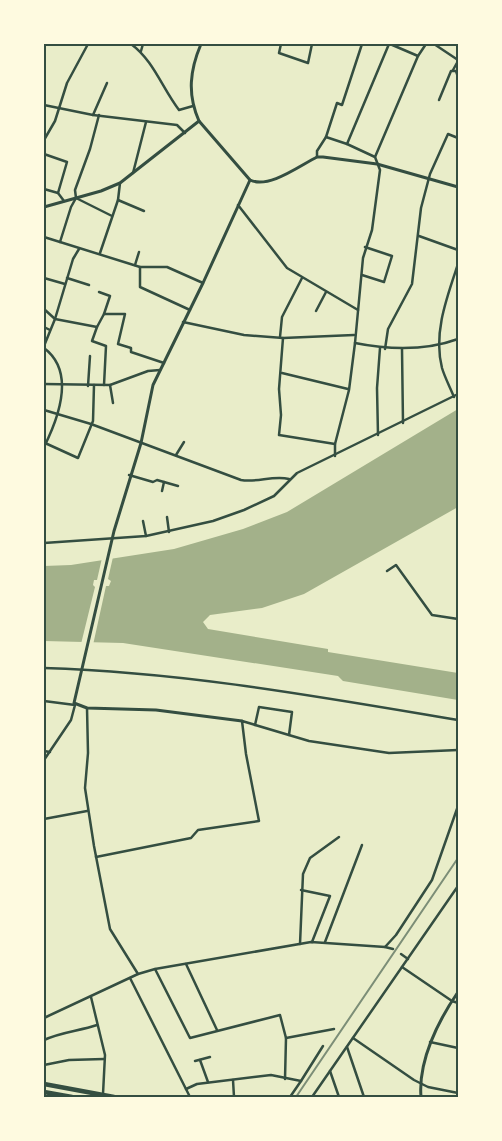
<svg xmlns="http://www.w3.org/2000/svg" width="502" height="1141" font-family="'PT Sans',sans-serif">
<style>
.water{fill:#a3b18a}
.pier{fill:#e9edc9}
.lines{fill:none;stroke-linecap:round;stroke-linejoin:round}
.minor{stroke:#344e41;stroke-width:2.5}
.tertiary{stroke:#344e41;stroke-width:3}
.trunk{stroke:#344e41;stroke-width:4.5}
.rail{stroke:#7c8e77;stroke-width:2}
.neatline{fill:none;stroke:#344e41;stroke-width:2}
</style>
<rect width="100%" height="100%" fill="#e9edc9"/>
<path class="water" d="M458,409V507L304,594L262,608L210,615L203,622L208,629L328,649V652L458,673V700L343,681L338,676L123,643L44,641V566L71,565L174,549L243,529L287,512Z"/>
<path class="pier" d="M113,557L108,579L111,581L109,586H106L93,645L81,644L95,587L93,585L94,580H97L102,558Z"/>
<g class="lines">
<g class="minor">
<path d="M131,44C154,61 162,88 179,110L193,106"/>
<path d="M281,44L279,53L308,63L312,44"/>
<path d="M390,44L418,56"/>
<path d="M434,44L458,60"/>
<path d="M141,51L143,44"/>
<path d="M453,70L458,61"/>
<path d="M439,100L451,71H456L458,77"/>
<path d="M44,105L93,115L177,125L185,133"/>
<path d="M93,115L107,83"/>
<path d="M326,137L347,144L375,157L380,170L372,230L363,258L355,343L349,390L335,444V456"/>
<path d="M44,140L55,121L67,83L88,44"/>
<path d="M347,144L389,44"/>
<path d="M44,154L67,162L58,193"/>
<path d="M317,157V151L326,137L337,103L342,105L362,44"/>
<path d="M375,157L418,56L426,44"/>
<path d="M133,173L146,122"/>
<path d="M44,189L58,193L64,201"/>
<path d="M76,198L112,216"/>
<path d="M118,200L144,211"/>
<path d="M238,205L287,268L358,310"/>
<path d="M419,236L458,250"/>
<path d="M44,237L140,267H167L203,283"/>
<path d="M60,242L71,207L76,198L75,190L90,149L99,115"/>
<path d="M100,253L118,200L120,183"/>
<path d="M135,265L139,252"/>
<path d="M140,267V287L190,310"/>
<path d="M362,275L384,282L392,256L365,247"/>
<path d="M44,278L65,284"/>
<path d="M67,278L89,285"/>
<path d="M99,292L110,296L104,314"/>
<path d="M44,309L55,319L97,327L104,314H125L118,344L131,348V352L164,363"/>
<path d="M316,311L326,292"/>
<path d="M183,322L244,335L283,338L354,335"/>
<path d="M44,327L50,330"/>
<path d="M97,327L92,341L106,346L104,385"/>
<path d="M280,337L282,317L302,278"/>
<path d="M283,338L279,389L281,415L279,435L335,444"/>
<path d="M355,343C390,350 425,351 458,339"/>
<path d="M44,346L55,319L73,259L79,249"/>
<path d="M44,348C76,372 59,417 44,447"/>
<path d="M385,349L388,329L412,284L421,208L430,174L448,134L458,138"/>
<path d="M402,349L403,423"/>
<path d="M282,373L348,389"/>
<path d="M44,384L110,385L148,371L160,370"/>
<path d="M110,385L113,403"/>
<path d="M88,386L90,356"/>
<path d="M454,397C450,387 445,378 442,368C433,333 447,297 458,264"/>
<path d="M44,410L91,424L241,480C257,483 273,475 289,479"/>
<path d="M378,435L377,388L380,348"/>
<path d="M45,443L78,458L93,421L94,385"/>
<path d="M176,455L184,442"/>
<path d="M129,475L153,482L157,480L178,486"/>
<path d="M162,491L164,482"/>
<path d="M167,517L169,532"/>
<path d="M143,521L146,536"/>
<path d="M44,543L146,536L213,521L244,510L274,496L297,473L458,394"/>
<path d="M387,571L396,565L432,615L458,619"/>
<path d="M44,668C183,672 321,697 458,720"/>
<path d="M44,701L75,705L71,720L44,760"/>
<path d="M87,708L88,753L85,788L94,846L110,929L138,974"/>
<path d="M255,725L259,707L292,712L289,735"/>
<path d="M44,751L50,752"/>
<path d="M44,819L87,811"/>
<path d="M96,857L191,838L198,830L259,821L246,754L242,721L309,741L389,753L458,750"/>
<path d="M301,890L330,896L312,942"/>
<path d="M325,942L362,845"/>
<path d="M300,944L303,874L310,858L339,837"/>
<path d="M385,947L393,949"/>
<path d="M401,954L408,959"/>
<path d="M186,964L217,1030"/>
<path d="M402,967L452,1001L458,1003"/>
<path d="M155,969L190,1038L280,1015L286,1038L285,1079"/>
<path d="M130,978L190,1097"/>
<path d="M91,997L105,1055L103,1094"/>
<path d="M44,1018L138,974L155,969L311,942L385,947L396,935L432,880L458,806"/>
<path d="M286,1038L334,1029"/>
<path d="M353,1038L414,1080L428,1087L458,1093"/>
<path d="M44,1040C61,1032 79,1031 97,1025"/>
<path d="M430,1042L458,1048"/>
<path d="M347,1047L364,1097"/>
<path d="M200,1060L208,1082"/>
<path d="M195,1061L210,1057"/>
<path d="M44,1065L69,1060L104,1059"/>
<path d="M330,1071L339,1097"/>
<path d="M233,1080L234,1097"/>
<path d="M301,1081L323,1046"/>
<path d="M186,1089L197,1084L271,1075L301,1081L290,1097"/>
<path d="M312,1097L458,886"/>
</g>
<g class="tertiary">
<path d="M201,44C190,70 187,94 199,121L250,180C269,189 299,166 317,157H323L377,164L458,187"/>
<path d="M44,207L101,191L120,183L199,121"/>
<path d="M242,721L156,710L87,708L74,703L114,531L141,443L153,385L203,283L250,180"/>
<path d="M421,1097C418,1061 438,1021 458,992"/>
</g>
<g class="trunk">
<path d="M44,1084L114,1097"/>
<path d="M44,1092L72,1097"/>
</g>
<path class="rail" d="M296,1097L458,858"/>
</g>
<rect width="502" height="1141" fill="none" stroke="#fefae0" stroke-width="90"/>
<rect x="45" y="45" width="412" height="1051" class="neatline"/>
</svg>
